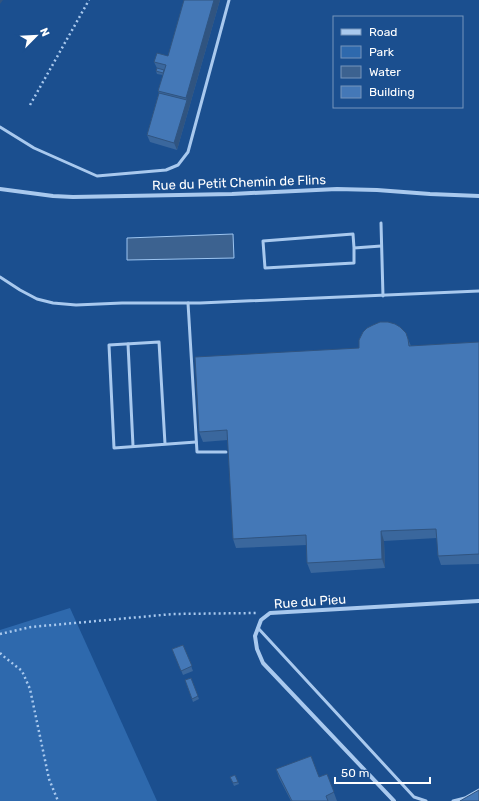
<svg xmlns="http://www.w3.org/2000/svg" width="479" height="801" font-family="Rubik,sans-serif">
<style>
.green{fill:#2e69ad}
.water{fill:#3c6290;stroke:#9cc4f0}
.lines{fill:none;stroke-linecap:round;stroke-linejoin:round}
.path{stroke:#a9c9ee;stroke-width:2.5;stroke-dasharray:2 3;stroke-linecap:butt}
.lane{stroke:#a9c9ee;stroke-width:3}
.street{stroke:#a9c9ee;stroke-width:4}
.wall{fill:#3a679d}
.shaded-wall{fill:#305480}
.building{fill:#4478b7;stroke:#305480}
.labels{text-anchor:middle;stroke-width:3;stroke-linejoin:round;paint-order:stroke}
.street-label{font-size:13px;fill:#fff;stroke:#1b4f8f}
</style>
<rect width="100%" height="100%" fill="#1b4f8f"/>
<path class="green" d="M70,608L157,801H0V630Z"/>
<path class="water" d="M233,234L234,258L127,260V238Z"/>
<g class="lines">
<g class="path">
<path d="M30,105L89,0"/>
<path d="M0,634L31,627L173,614L257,613"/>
<path d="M0,653L2,655L22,671L30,689L49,779L58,801"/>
</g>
<g class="lane">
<path d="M0,127L34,148L97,176L166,170L178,165L188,152L229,0"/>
<path d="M381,223L383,296"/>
<path d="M354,248V263L265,268L263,241L353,234L354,248L381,246"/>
<path d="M0,277L20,290L37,299L53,303L76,305L122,303H200L479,291"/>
<path d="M188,303L197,452H226"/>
<path d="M128,344L133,446"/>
<path d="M165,444L159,342L109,345L114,448L196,442"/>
<path d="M258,628L414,797L426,801"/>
<path d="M453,801L465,798L479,790"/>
</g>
<g class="street">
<path d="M0,189L53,196L73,197L232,194L337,189L377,190L430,194L479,196"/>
<path d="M394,801L263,663L257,649L255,636L261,620L270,613L479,601"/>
</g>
</g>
<g class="wall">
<path d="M184,0H220L177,150L150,142L147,135L159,93L158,91L163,75L157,74L156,71L157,68L154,62L168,56Z"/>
<path d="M408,339L411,346L479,342V564L441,565L438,556L437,538L384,541L385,568L311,573L307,563V545L236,548L233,539L228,440L203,442L199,432L359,348Z"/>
<path d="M183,645L193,671L183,675L172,649Z"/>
<path d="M191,678L199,699L193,702L185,680Z"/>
<path d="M276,769L319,777L327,774L337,801H291L279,778Z"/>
<path d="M235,775L239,784L234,786L230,777Z"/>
</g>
<g class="shaded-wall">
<path d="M0,0H3L0,4Z"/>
<path d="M214,0H220L177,150L174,143L187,100L186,98Z"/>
<path d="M381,531L384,541L385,568L382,559Z"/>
</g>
<g class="building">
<path d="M184,0H214L186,98L158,91L166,65L154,62L157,53L168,56Z"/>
<path d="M157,68L164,70L163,73L156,71Z"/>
<path d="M159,93L187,100L174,143L147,135Z"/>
<path d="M380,322H388L395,324L400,327L406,333L408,339L409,346L479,342V554L438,556L436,529L381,531L382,559L307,563L306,535L233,539L227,430L199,432L195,357L359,348V340L363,332L367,328L373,325Z"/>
<path d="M183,645L192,666L181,671L172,649Z"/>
<path d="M191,678L198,696L192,699L185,680Z"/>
<path d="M311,756L319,777L327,774L334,792L326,796L328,801H292L276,769Z"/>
<path d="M235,775L238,782L233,783L230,777Z"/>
<path d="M479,790V801H460Z"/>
</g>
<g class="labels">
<g class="street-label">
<text transform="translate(239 182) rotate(-2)" y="5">Rue du Petit Chemin de Flins</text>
<text transform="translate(310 601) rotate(-4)" y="5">Rue du Pieu</text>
</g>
</g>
<rect x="333" y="16" width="130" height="92" fill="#1b4f8f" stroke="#7695bc"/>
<rect x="341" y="29" width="20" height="6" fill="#a9c9ee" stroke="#7695bc"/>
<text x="369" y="36" font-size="12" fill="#ffffff">Road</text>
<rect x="341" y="46" width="20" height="12" fill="#2e69ad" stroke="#7695bc"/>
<text x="369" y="56" font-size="12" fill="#ffffff">Park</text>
<rect x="341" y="66" width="20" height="12" fill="#3c6290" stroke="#7695bc"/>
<text x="369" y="76" font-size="12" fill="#ffffff">Water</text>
<rect x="341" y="86" width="20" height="12" fill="#4478b7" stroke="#7695bc"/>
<text x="369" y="96" font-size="12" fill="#ffffff">Building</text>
<g transform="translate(36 36) rotate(66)" stroke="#1b4f8f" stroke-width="3" paint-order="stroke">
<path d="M0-3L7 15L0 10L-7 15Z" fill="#ffffff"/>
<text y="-6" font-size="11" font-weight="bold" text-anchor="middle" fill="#ffffff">N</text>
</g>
<path d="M335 777v6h95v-6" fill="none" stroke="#ffffff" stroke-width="2"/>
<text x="341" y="777" font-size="12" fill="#ffffff" stroke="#1b4f8f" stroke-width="3" paint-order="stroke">50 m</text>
</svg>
